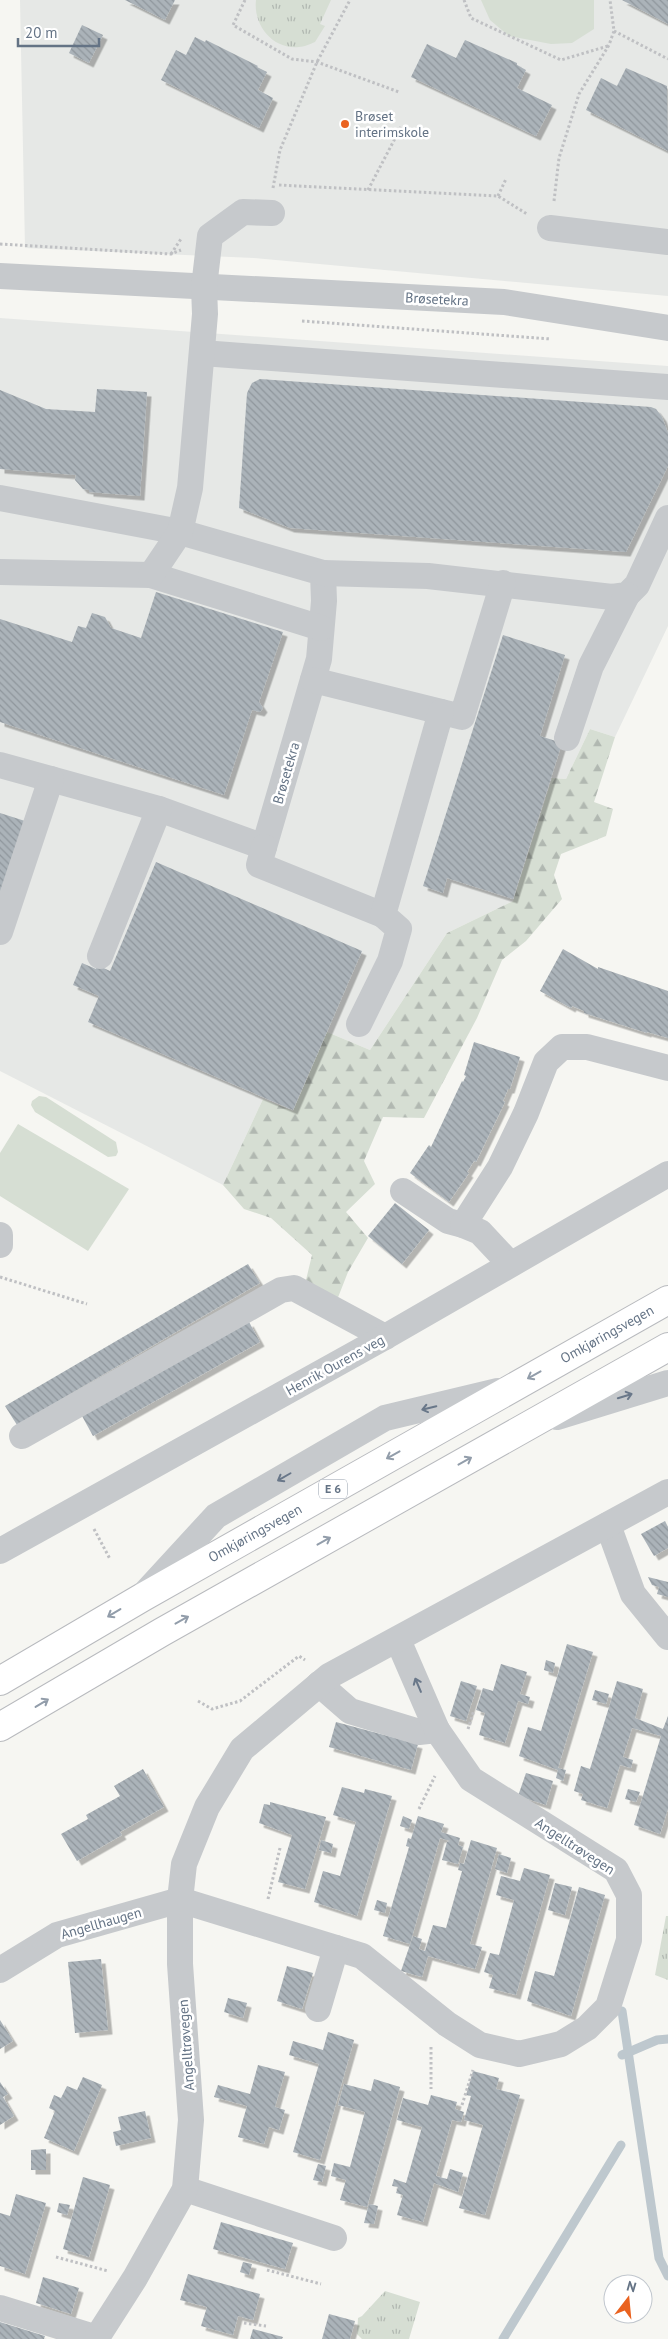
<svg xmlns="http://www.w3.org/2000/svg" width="668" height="2339" font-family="'PT Sans',sans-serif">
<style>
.built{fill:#e6e8e6}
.green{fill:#d6ded3}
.forest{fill:url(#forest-firs)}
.park{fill:url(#park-tufts)}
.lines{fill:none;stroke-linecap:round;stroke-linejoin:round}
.stream{stroke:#bec8ce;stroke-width:9}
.building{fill:url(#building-back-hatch);filter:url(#shadow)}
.highway-casing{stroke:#b8babe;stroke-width:30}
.path{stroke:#bfc0c3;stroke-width:3;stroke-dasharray:2.5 2.5;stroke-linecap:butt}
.minor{stroke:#c6c9cc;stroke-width:26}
.highway{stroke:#fff;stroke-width:28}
.oneway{stroke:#929daa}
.oneway2{stroke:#697789}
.poi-dot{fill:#ea621f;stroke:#fff;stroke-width:2}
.labels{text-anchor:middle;stroke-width:5;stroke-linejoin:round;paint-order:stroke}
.shield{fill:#fff;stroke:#929daa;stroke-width:1}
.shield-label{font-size:12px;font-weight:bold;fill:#647385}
.poi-label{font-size:14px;fill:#647385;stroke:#fff;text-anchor:start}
.street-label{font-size:14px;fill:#647385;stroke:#fff}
</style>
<defs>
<pattern id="forest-firs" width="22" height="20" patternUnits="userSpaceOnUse" patternTransform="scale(1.25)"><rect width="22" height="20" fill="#d6ded3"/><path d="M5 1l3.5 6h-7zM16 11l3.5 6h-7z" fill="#b1b8b1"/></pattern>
<pattern id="park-tufts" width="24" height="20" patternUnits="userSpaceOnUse" patternTransform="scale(1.25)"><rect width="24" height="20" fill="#d6ded3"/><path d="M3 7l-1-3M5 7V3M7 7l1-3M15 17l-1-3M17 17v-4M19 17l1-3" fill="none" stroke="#b1b8b1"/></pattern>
<pattern id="building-back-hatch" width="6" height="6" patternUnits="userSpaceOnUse" patternTransform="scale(1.25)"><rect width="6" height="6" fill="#abb3b9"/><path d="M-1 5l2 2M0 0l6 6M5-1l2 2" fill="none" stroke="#8f969c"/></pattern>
<filter id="shadow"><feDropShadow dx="4.5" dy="4.5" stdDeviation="0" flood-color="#0004"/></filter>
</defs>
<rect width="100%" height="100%" fill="#f6f6f2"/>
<g class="built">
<path d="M20,0H668V296L254,258L25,248Z"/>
<path d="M0,318L668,366V626L615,737L590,729L566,779L552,778L513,901L447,933L370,1050L327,1032L293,1112L263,1099L223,1185L0,1071Z"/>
</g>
<g class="green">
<path d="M481,0H594V29L572,43L551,44L509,36L490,20Z"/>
<path d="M39,1096L46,1097L116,1142L118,1152L116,1156L108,1157L35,1112L31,1105L32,1101Z"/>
<path d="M18,1124L129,1189L88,1251L0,1196V1153Z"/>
</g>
<path class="forest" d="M590,729L615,737L594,802L613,809L606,836L561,854L554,875L562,899L526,941L502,960L477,1018L424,1118L383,1117L364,1161L375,1184L346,1212L368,1238L348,1272L337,1300L306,1280L312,1255L271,1218L244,1209L223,1185L263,1099L293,1111L327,1032L370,1050L447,933L513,901L552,778L566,779Z"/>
<g class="park">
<path d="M256,0H331L320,24L325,26L315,42C310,44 304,47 299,47C272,50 253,24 256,0Z"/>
<path d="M666,1916H668V1980L655,1975Z"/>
<path d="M385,2291L420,2302L409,2339H362L357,2334L358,2318L362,2316Z"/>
</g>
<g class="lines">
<g class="stream">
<path d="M622,2011L659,2258L668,2276"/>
<path d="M622,2055L657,2040L668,2039"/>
<path d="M503,2339L621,2145"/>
</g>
</g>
<g class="building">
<path d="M125,0H175L165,20Z"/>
<path d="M622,0H668V24Z"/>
<path d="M82,25L103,35L89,63L69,53Z"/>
<path d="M195,37L205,42L206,40L258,66L257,67L267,72L258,90L273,98L259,128L161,80L176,50L186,55Z"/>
<path d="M465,40L517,63V65L526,70L517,88L552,105L536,136L411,77L427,44L456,58Z"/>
<path d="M626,68L667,86L668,151L586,110L601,78L617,86Z"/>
<path d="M260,379L651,407L656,409L662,417L668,433V466L626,552L290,528L239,508L247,393L252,383Z"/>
<path d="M97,389L147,392L140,496L89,492V490L83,489L75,480L76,475L0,469V390L46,409L95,412Z"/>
<path d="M156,592L283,632L259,702L263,708L260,712L252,710L224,795L0,722V619L72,642L78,626L86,628L92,613L105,617L111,628L141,638Z"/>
<path d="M503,635L565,655L540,736L562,743L513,899L447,878L443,893L423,886Z"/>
<path d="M0,813L25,821L0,900Z"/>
<path d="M156,862L362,951L293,1110L88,1022L99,996L73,985L82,963L96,969L97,965L110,971Z"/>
<path d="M563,949L598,969V967L668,991V1038L647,1032V1033L584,1013V1011L572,1006L571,1008L540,991Z"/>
<path d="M474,1042L520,1057L510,1089H508L503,1101L505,1102L476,1162L474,1161L467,1172L469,1173L449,1202L410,1173L429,1145L431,1147L462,1081L463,1082L466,1076L464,1075Z"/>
<path d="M395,1203L429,1230L402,1264L368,1236Z"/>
<path d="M248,1264L260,1283L17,1425L5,1406Z"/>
<path d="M249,1322L260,1342L93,1436L82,1416Z"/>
<path d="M665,1521L668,1527V1548L654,1556L641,1534Z"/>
<path d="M648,1577L668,1582V1597L657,1594L659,1587L652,1585Z"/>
<path d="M567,1644L593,1652L558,1768L566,1770L563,1781L556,1778L558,1770L519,1756L528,1727L541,1731Z"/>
<path d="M546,1660L555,1663L553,1673L544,1670Z"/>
<path d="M501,1664L527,1672L520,1694L530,1697L528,1704L518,1701L505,1743L479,1735L485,1713L476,1710L483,1688L493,1691Z"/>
<path d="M461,1681L477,1686L466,1721L450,1716Z"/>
<path d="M617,1681L643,1689L635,1718L663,1729L668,1716V1809L660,1834L634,1825L661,1736L632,1728L623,1757L633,1760L631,1768L620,1765L607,1808L581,1800L583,1794L574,1791L581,1766L590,1769Z"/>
<path d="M595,1690L609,1694L606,1704L592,1700Z"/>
<path d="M336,1722L418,1744L411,1770L329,1747Z"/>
<path d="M143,1769L164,1807L120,1832L122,1835L77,1861L61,1834L88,1819L86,1815L120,1796L114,1786Z"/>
<path d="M526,1773L553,1781L546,1805L518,1796Z"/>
<path d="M342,1787L364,1793L365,1789L392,1796L357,1916L314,1902L323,1871L340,1876L356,1822L333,1815Z"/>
<path d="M628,1789L640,1792L636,1802L625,1799Z"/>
<path d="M270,1802L326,1817L305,1889L278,1882L292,1835L259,1823L264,1804L270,1805Z"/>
<path d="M403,1816L412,1820L409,1829L400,1826Z"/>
<path d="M418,1816L444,1824L441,1832L460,1838L458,1845L463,1847L458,1864L442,1860L447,1842L450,1841L440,1838L410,1944L383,1936L409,1847L406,1846L408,1838L411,1839Z"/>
<path d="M321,1840L333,1844L331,1853L319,1850Z"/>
<path d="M471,1840L497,1848L470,1944L482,1947L475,1969L428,1956L422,1977L401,1971L413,1936L422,1939L419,1949L425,1951L433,1925L446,1928L462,1871L458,1870L460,1863L464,1864Z"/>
<path d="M499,1854L511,1858L507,1873L495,1869Z"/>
<path d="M524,1868L550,1875L516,1995L489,1988L493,1975L484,1972L490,1953L499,1955L514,1900L496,1895L501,1876L520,1881Z"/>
<path d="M555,1883L572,1887L565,1915L548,1910Z"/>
<path d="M579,1887L605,1895L571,2016L527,2001L535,1971L554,1976Z"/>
<path d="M377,1900L387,1903L385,1913L374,1910Z"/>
<path d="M101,1959L108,2030L75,2033L68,1962Z"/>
<path d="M287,1966L313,1973L302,2009L277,2001Z"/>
<path d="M228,1998L247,2003L243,2018L224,2012Z"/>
<path d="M0,2020L13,2041L0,2049Z"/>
<path d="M328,2032L354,2040L320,2160L293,2152L319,2064L289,2055L293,2041L323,2050Z"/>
<path d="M258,2065L285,2072L275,2107L285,2110L279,2130L269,2127L264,2144L238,2137L247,2106L214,2097L218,2085L250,2094Z"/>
<path d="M473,2071L499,2078L496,2089L520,2095L485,2215L459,2208L483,2125L464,2120L471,2096L466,2095Z"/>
<path d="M83,2077L102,2085L74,2151L44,2138L55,2111L49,2108L54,2095L61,2098L67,2086L77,2090Z"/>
<path d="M374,2079L400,2087L367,2207L340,2200L346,2180L331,2176L334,2163L350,2167L365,2112L338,2105L344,2084L371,2091Z"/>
<path d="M0,2082L8,2094L3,2097L14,2116L0,2125Z"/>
<path d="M431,2095L457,2102L455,2109L464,2112L461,2122L452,2120L436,2176L447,2179L450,2169L463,2173L458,2192L434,2183L423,2222L397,2215L403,2195L396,2193L398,2187L392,2186L394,2179L406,2183L422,2127L397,2120L403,2098L428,2105Z"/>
<path d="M145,2111L151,2138L116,2146L113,2132L121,2130L118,2117Z"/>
<path d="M46,2149V2170H31V2150Z"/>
<path d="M318,2164L326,2166L322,2182L313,2180Z"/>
<path d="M83,2177L110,2185L89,2257L63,2249Z"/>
<path d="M16,2194L46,2203L25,2274L0,2266V2213L10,2216Z"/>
<path d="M59,2203L70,2205L67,2215L57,2212Z"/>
<path d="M369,2204L378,2206L374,2224L364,2223Z"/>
<path d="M221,2222L293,2243L285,2269L213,2249Z"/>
<path d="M243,2262L252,2264L249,2275L240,2272Z"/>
<path d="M188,2274L260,2294L253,2320L238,2316L233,2335L201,2326L207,2307L180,2300Z"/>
<path d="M43,2277L79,2288L71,2314L36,2303Z"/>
<path d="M329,2314L355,2321L350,2339H322Z"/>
<path d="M0,2322L45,2336L44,2339H0Z"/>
<path d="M253,2329L283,2337L282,2339H250Z"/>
</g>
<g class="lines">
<g class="highway-casing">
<g id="highway">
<path d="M0,1681L143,1597L668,1300"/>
<path d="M0,1727L162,1632L668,1347"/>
</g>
</g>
<g class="path">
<path d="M245,0L233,25L292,59L317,62L399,92"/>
<path d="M464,0L471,18L561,60L608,46"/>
<path d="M614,31L668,59"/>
<path d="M279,185L498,196L527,214"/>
<path d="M273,188L280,150L317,62L350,0"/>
<path d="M368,190L401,127"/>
<path d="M498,196L506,179"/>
<path d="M554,201L559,158L579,94L609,45L614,31L610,0"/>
<path d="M0,244L171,254L181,250"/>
<path d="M171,254L181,239"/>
<path d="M302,321L551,339"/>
<path d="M0,1277L87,1304"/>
<path d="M94,1529L110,1559"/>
<path d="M198,1701L212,1709L240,1701L299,1656L305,1660"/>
<path d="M468,1729L474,1710"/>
<path d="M419,1809L435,1776"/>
<path d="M268,1899L280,1848"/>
<path d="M431,2047V2089"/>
<path d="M462,2105L473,2070"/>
<path d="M56,2257L108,2271"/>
<path d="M267,2270L321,2284"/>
<path d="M244,2323L266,2326"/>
</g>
<g class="minor">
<path d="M550,228L668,242"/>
<path d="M0,276L504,302L668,328"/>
<path d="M202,353L668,387"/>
<path d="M0,498L180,532L323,573L324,601L319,659L264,847L159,809L0,765"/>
<path d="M0,572L151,575L321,628"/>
<path d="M323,573L428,576L612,597L627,595L637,585L668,518"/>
<path d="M151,575L180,532L190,488L205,314L204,287L210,236L243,212L272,213"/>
<path d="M313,680L462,717L503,583"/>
<path d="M567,738L591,666L627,595"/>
<path d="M264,847L259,865L383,915"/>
<path d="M0,932L51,779"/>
<path d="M100,956L159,809"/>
<path d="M359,1024L390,961L399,929L383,915L441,712"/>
<path d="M403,1191L448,1221L463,1225"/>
<path d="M0,1235V1245"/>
<path d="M510,1264L480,1232L463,1225L500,1167L526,1113L546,1062L562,1047H587L668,1068"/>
<path d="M557,1417L668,1383"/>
<path d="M22,1436L281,1290L294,1288L385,1337"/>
<path d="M608,1525L633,1594L668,1637"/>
<path d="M0,1551L385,1337L668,1174"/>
<path d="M147,1591L216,1516L385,1418L498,1391"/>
<path d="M319,1684L350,1711L419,1732L437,1730"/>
<path d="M0,1970L57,1935L180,1900L362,1956L447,2024L480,2045L519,2054L561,2044L587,2028L608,2007L629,1940V1895L616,1870L471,1779L437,1730L398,1640"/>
<path d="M318,2009L336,1948"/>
<path d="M185,2189L334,2238"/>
<path d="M0,2308L97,2338"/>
<path d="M96,2339L135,2278L185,2189L191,2120L180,1964V1900L184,1864L207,1807L242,1749L329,1676L668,1492"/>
</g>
<use href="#highway" class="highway"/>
</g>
<defs><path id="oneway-shaft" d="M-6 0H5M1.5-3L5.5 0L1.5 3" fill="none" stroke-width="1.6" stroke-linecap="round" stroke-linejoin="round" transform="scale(1.25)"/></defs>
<g class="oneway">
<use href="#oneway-shaft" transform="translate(534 1375) rotate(151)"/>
<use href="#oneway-shaft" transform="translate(393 1455) rotate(151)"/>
<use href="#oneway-shaft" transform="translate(465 1461) rotate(-29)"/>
<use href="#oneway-shaft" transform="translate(324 1541) rotate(-29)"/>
<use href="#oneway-shaft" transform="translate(114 1613) rotate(149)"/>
<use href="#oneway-shaft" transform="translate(182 1620) rotate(-29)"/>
<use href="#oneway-shaft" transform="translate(42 1703) rotate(-31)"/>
</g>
<g class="oneway2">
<use href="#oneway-shaft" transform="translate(625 1396) rotate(-17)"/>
<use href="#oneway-shaft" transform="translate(429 1408) rotate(167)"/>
<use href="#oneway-shaft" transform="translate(284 1477) rotate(150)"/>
<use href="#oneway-shaft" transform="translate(418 1685) rotate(-113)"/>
</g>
<circle class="poi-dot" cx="345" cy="124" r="5"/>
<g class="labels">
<rect class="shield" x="319" y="1479.5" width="28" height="19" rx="4"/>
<g class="shield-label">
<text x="333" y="1493">E 6</text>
</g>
<g class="poi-label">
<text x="355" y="121">Brøset<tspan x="355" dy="16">interimskole</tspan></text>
</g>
<g class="street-label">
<text transform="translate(437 299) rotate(3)" y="5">Brøsetekra</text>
<text transform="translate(286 773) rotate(-74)" y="5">Brøsetekra</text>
<text transform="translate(607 1334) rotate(-29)" y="5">Omkjøringsvegen</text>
<text transform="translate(335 1365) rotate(-29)" y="5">Henrik Ourens veg</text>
<text transform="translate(255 1533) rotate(-29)" y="5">Omkjøringsvegen</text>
<text transform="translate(575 1846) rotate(33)" y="5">Angelltrøvegen</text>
<text transform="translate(101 1923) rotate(-16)" y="5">Angellhaugen</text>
<text transform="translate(186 2045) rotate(-94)" y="5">Angelltrøvegen</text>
</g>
</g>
<g transform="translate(628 2299) rotate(16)"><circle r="24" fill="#ffffff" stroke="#c1c7ce"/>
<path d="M0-4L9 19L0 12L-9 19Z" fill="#ea621f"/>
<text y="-8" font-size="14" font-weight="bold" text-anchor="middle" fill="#647385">N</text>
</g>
<path d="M18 38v8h81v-8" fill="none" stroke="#647385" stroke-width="2.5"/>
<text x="25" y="38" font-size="15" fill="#647385" stroke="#ffffff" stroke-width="4" paint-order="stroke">20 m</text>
</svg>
